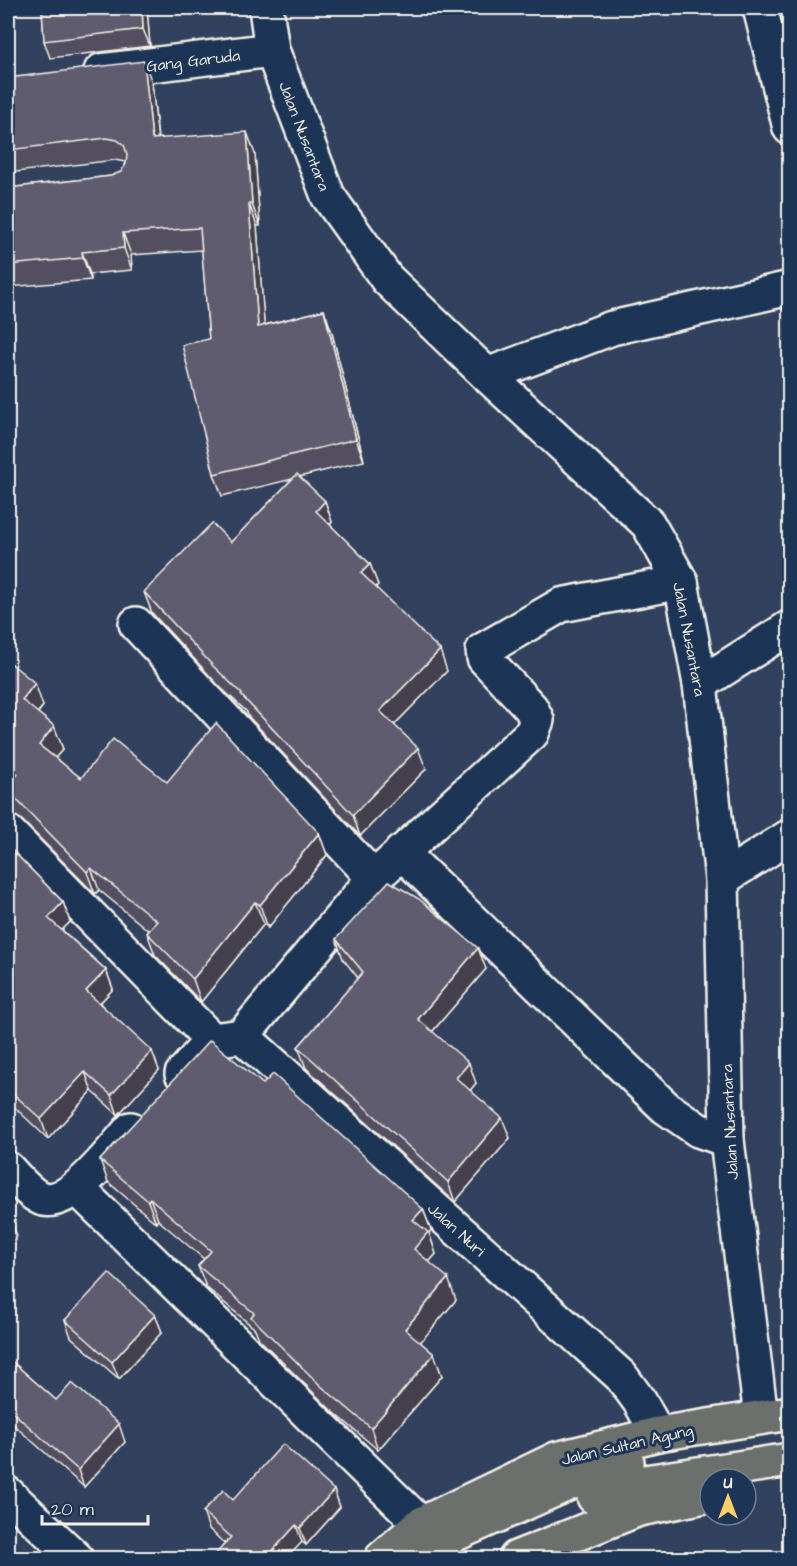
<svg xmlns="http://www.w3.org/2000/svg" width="797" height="1566" font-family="'Architects Daughter',sans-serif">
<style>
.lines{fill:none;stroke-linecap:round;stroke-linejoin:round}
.street-casing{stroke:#f4f1e8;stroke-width:38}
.secondary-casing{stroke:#f4f1e8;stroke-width:38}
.primary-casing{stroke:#f4f1e8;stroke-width:38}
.street{stroke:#1d3557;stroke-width:33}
.secondary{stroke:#1d3557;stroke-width:33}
.primary{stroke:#6c706d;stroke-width:33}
.wall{fill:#534f60;stroke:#f4f1e8;stroke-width:1.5}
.shaded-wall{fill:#44404e;stroke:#f4f1e8;stroke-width:1.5}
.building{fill:#615c70;stroke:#f4f1e8;stroke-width:1.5}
.labels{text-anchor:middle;stroke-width:6;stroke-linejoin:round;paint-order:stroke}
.street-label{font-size:16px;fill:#f4f1e8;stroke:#1d3557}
</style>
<rect width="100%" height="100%" fill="#31415e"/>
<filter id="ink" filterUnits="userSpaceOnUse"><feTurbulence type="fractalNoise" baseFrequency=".0167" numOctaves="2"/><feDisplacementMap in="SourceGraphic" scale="12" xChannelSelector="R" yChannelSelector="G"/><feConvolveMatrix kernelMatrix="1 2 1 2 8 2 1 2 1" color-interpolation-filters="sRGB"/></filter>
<g filter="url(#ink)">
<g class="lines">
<g class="street-casing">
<g id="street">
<path d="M760,8L790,128"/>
<path d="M101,71L272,50"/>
<path d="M487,375L612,328L790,288"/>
<path d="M136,624L374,878"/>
<path d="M700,684L790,627"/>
<path d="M8,832L212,1040"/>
<path d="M401,852L665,1107L698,1130L727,1140"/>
<path d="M722,879L790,836"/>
<path d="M242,1036L621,1376L640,1402L658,1434"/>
<path d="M182,1074L212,1040L242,1036L374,878L532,733L537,720L531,708L484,658L483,650L561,605L681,582"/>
<path d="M8,1169C15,1177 32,1196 43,1199C72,1206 113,1149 131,1129"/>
<path d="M77,1188L421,1524"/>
<path d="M8,1494L76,1558"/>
</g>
</g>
<g class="secondary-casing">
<path id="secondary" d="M266,8L272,50L328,196L387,279L487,375L648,524L681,582L700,684L722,879L727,1140L761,1417"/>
</g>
<g class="primary-casing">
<g id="primary">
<path d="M594,1497L638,1483L790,1460"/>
<path d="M382,1558L421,1524L556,1459L658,1434L790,1413"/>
<path d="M410,1558L440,1541L597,1471L627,1462"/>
<path d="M516,1558L639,1509L710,1495"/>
</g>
</g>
<use href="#street" class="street"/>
<use href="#secondary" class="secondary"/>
<use href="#primary" class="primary"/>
</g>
<g class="wall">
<path d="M42,8H147L150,46L50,58L44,41Z"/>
<path d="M8,78L152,83L158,138L255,154L260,226H257L264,325L324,310L332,333L364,461L299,477L325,501L332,522L330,525L370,564L378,585L375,587L447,671L394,725L426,769L360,836L248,716L247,712L220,687L152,613L144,592L231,542L292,479L222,496L214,474L209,339L202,250L131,255L132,270L90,274L91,280L8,287V188L111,176L121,172L126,163L125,162L115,160L8,173Z"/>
<path d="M8,661L43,706L38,713L54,726L63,749L55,758L81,778L167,782L319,833L327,855L268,928L264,924L201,1002L155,955L147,933L149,931L99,890L95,894L21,819L12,814L8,803V786L10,784L8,782Z"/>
<path d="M8,846L63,902L70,922L62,930L106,970L113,989L100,1003L159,1070L118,1115L92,1091L48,1139L8,1101Z"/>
<path d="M336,939L486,969L432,1032L476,1083L470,1090L510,1138L455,1202L306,1068L298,1047L358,978L343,959Z"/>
<path d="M263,1084L423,1209L431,1230L429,1233L436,1254L429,1262L456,1300L420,1342L434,1354L442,1376L378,1450L329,1408L259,1339L255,1329L206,1287L198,1266L204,1259L158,1220L156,1223L108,1182L100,1160Z"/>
<path d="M155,1315L162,1332L119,1379L71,1337L65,1320Z"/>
<path d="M8,1358L56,1400L125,1442L84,1487L8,1420Z"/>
<path d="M334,1490L340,1507L306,1545L302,1542L225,1544L209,1529L203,1512L233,1500Z"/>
</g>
<g class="shaded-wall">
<path d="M142,8H147L150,46L143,29Z"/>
<path d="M144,61L152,83L160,161L152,139Z"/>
<path d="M247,132L255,154L260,226L252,204Z"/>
<path d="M249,204L257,226L266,349L258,327Z"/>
<path d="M123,233L131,255L132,270L124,248Z"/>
<path d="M82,252L90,274L91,280L83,258Z"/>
<path d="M324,310L332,333L364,461L356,439Z"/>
<path d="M325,501L332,522L323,532L316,511Z"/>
<path d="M370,564L378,585L369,594L361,573Z"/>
<path d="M440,650L447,671L387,732L380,711Z"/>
<path d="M35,683L43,706L30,722L22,700Z"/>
<path d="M54,726L63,749L47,767L39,745Z"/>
<path d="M418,748L426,769L360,836L353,815Z"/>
<path d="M319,833L327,855L268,928L260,905Z"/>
<path d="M91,868L99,890L95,894L87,872Z"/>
<path d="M63,902L70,922L55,937L48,918Z"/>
<path d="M255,902L264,924L201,1002L193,979Z"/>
<path d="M478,948L486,969L425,1040L418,1019Z"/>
<path d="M106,970L113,989L93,1010L86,991Z"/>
<path d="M152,1051L159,1070L118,1115L111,1095Z"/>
<path d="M469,1063L476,1083L464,1098L456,1078Z"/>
<path d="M85,1072L92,1091L48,1139L41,1119Z"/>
<path d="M502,1118L510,1138L455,1202L448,1182Z"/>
<path d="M150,1198L158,1220L156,1223L148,1201Z"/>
<path d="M423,1209L431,1230L429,1233L436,1254L422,1270L414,1249L413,1220Z"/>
<path d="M10,1217L17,1236L8,1246V1220Z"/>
<path d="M448,1278L456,1300L413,1351L405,1329Z"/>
<path d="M155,1315L162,1332L119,1379L112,1362Z"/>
<path d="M434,1354L442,1376L378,1450L371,1428Z"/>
<path d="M119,1424L125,1442L84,1487L78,1470Z"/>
<path d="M334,1490L340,1507L306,1545L300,1528Z"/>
<path d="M296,1525L302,1542L287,1558H266Z"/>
</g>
<g class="building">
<path d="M42,8H142L143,29L44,41Z"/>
<path d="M144,61L152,139L247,132L252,204H249L258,327L324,310L356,439L214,474L182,345L209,339L200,228L123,233L124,248L82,252L83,258L8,265V188L111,176L121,172L126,164L127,154L124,145L117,140L107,138L8,150V78Z"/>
<path d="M297,474L325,501L316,511L370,564L361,573L440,650L380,711L418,748L353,815L241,695L242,694L213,666L144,592L212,523L231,542Z"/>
<path d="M8,661L35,683L22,700L54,726L39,745L81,778L113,739L167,782L216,723L319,833L260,905L255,902L193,979L147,933L157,921L91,868L87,872L13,796L8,794V786L18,774L8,766Z"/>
<path d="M8,846L63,902L48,918L106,970L86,991L152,1051L111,1095L85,1072L41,1119L8,1089Z"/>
<path d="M389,881L419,899L478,948L418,1019L469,1063L456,1078L502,1118L448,1182L298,1047L363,972L336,939Z"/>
<path d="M210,1040L263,1084L273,1074L423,1209L413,1220L428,1232L414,1249L448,1278L405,1329L434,1354L371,1428L321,1386L251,1317L254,1313L198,1266L211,1251L150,1198L148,1201L100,1160Z"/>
<path d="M109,1273L155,1315L112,1362L65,1320Z"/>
<path d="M8,1358L56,1400L72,1383L119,1424L78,1470L8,1408Z"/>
<path d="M283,1444L334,1490L300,1528L296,1525L266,1558H212L231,1537L203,1512L223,1490L233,1500Z"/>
</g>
</g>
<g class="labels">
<g class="street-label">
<text transform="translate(193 60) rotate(-7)" y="6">Gang Garuda</text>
<text transform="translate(305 136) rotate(69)" y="6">Jalan Nusantara</text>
<text transform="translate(690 639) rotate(79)" y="6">Jalan Nusantara</text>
<text transform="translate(729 1122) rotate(-93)" y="6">Jalan Nusantara</text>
<text transform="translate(457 1229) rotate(42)" y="6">Jalan Nuri</text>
<text transform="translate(627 1444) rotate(-13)" y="6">Jalan Sultan Agung</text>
</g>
</g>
<rect width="797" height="1566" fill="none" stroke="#1d3557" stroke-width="30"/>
<rect x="15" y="15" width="767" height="1536" fill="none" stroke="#f4f1e8" stroke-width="2" filter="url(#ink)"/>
<g transform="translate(728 1497)"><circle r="28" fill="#1d3557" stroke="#738091" stroke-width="1.5"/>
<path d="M0-4.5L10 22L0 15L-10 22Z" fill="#ffd166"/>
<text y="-9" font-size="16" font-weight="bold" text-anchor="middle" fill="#f4f1e8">U</text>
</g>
<path d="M42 1515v9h106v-9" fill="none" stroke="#f4f1e8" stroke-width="3"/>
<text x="51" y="1515" font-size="18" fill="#f4f1e8" stroke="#1d3557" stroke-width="4.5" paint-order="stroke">20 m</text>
</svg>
